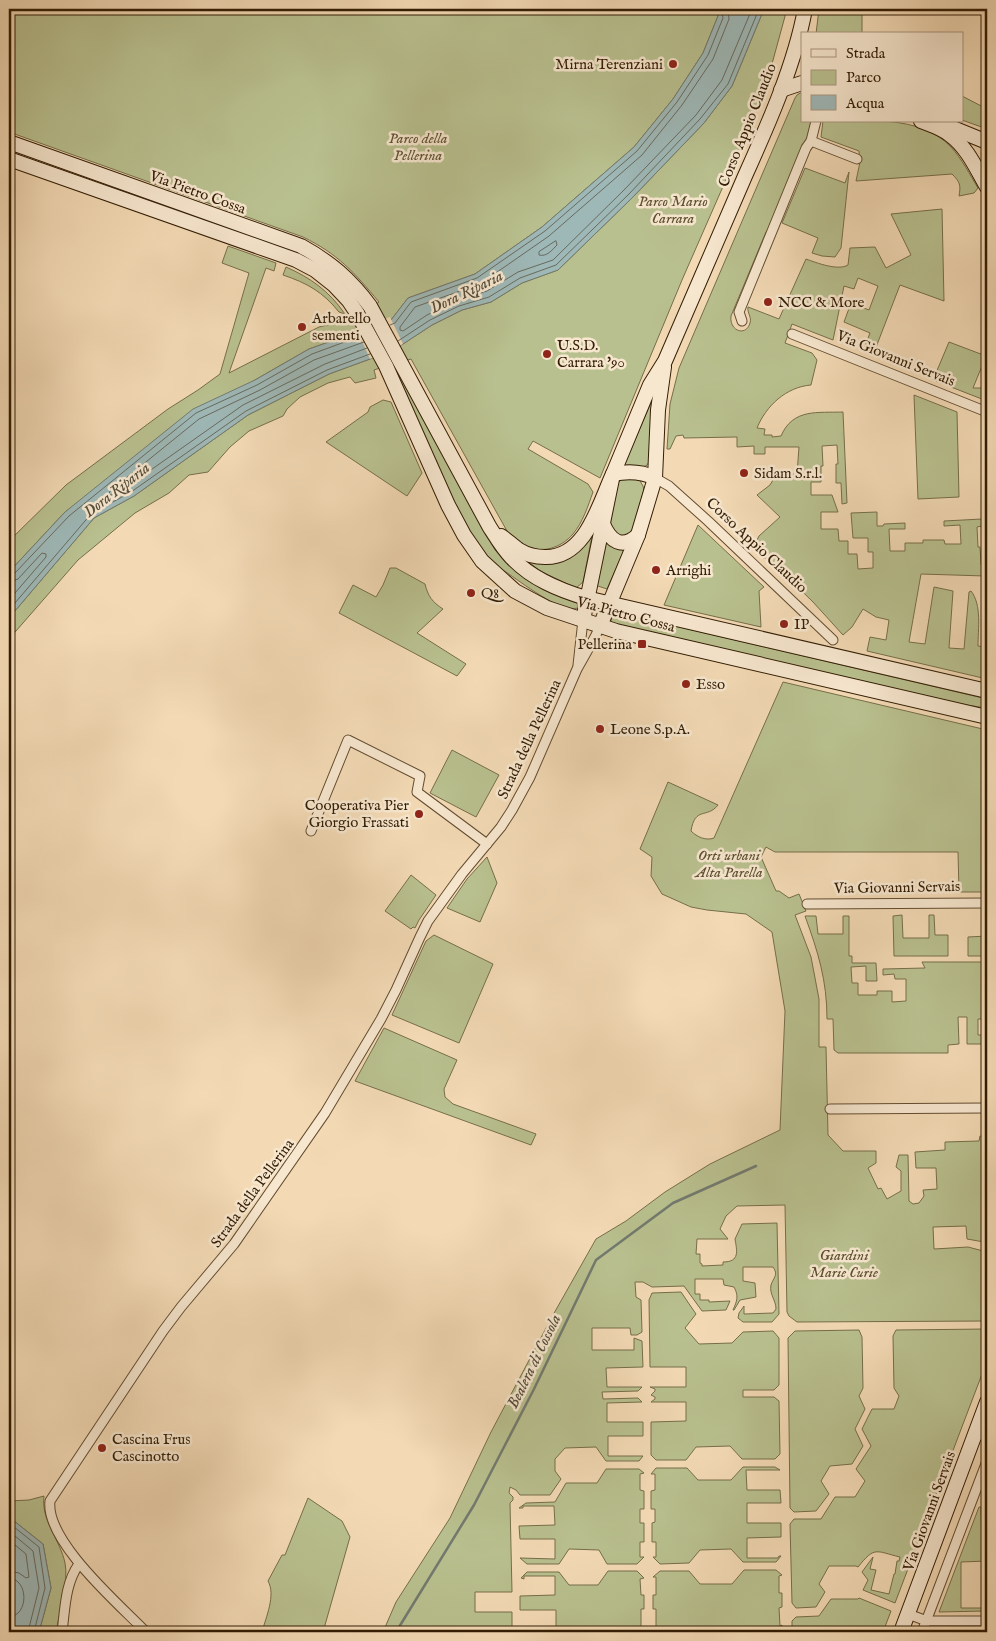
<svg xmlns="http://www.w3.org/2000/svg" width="996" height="1641" font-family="'IM FELL English',serif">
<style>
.green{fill:#b9c08f;stroke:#766e4a}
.water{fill:#9eb8b7;stroke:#737a6f}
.pier{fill:#f3dab5}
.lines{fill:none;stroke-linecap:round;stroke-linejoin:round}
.shore{stroke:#686a5e;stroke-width:1}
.stream{stroke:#737a6f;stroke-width:2.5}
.street-casing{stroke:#634c30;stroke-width:11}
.secondary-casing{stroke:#331d04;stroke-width:16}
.street{stroke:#f7e7cf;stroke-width:9}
.secondary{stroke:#f7e7cf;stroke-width:14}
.poi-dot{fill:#8f2418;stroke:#f7e7cf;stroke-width:2}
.labels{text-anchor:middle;stroke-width:5;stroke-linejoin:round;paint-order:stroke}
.poi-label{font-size:15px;fill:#331d04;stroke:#f7e7cf;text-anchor:start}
.street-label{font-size:15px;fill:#331d04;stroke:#f7e7cf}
.park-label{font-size:15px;font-style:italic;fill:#5b4e2e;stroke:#f7e7cf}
.water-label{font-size:16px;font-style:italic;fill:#534c3a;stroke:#f7e7cf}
</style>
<rect width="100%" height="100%" fill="#f3dab5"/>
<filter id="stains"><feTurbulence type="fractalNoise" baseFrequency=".004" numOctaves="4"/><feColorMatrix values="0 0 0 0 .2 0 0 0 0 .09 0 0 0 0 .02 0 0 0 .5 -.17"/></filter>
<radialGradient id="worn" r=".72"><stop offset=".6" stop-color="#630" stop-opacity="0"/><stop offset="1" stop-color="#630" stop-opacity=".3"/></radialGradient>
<g class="green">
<path d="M9,9H715L718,16L703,53L673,99L634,147L542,227L475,274L408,298L391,320L309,349L255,380L65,512L9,572V541L66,485L168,409L198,390L220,374L249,273L222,263L228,246L276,263L274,271L266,268L229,373L319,327L335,323L346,315L356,318L379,302C354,272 338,254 303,237L9,132Z"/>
<path d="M764,9H787L764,93L682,280L600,478L533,441L528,449L588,484L593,492C588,506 583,522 573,534C561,548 542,554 524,546C517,543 512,536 507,531L411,359L395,364L495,550C517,575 546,593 577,603L578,608C560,613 521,582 506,572C502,569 497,567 493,564C481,554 466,525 458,511L392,364L374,370L376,378L355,383L350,377L328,383L300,397L287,409L283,416L249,431L230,447L208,472L189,475L169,493L135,513L78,560L9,639V618L94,518L134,496L248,415L329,374L370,359L403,344L432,325L462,310L491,302L522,283L558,270L632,198L704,123L732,86Z"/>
<path d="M819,9H862V34H816Z"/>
<path d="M802,92V121H811L809,134L772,224L766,232L731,316C729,331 746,337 750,323C752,317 747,313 748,307L779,319L806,259C817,263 838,271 848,265L850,248L875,247L886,268L911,255L891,214L942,209L944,301L900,285L873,355L863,351L870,333L844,322L851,303L869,310L878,286L858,278L854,289L844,286L833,340L792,324L785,343L812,353L817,360L811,385C786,387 766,406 757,428L765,429L764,435H772V437L781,436C793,408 818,413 843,412L847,503L842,504L841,483H836V464H838L837,445L822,446L823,466H821V482H811V495H832L838,512H821V529H838L839,541H848V554H857L858,569L873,568V552H868V538H853L851,513L877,512V526H883L884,524L905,523V529H889L890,551H905V543H923V540H944L945,544H961L960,525L944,526V521L982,519V526L977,527L978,547H980L981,565H985V576L921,574L909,642L925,644L934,587L953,591L949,648L964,649L969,592L971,591C982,605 978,629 978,646L987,647V679L867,651L870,637L886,640L889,620L876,617L863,609L852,627L843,635L813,602L768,558H763L753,548L759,536L780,517L757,495L770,485L776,475L797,474L799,447H765V454H754V446L737,447V437L684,438L683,435L676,436L670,449H667L670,404L679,368L795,98L797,95Z"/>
<path d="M962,96L987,109V129L962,120Z"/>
<path d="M823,121C863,121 920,114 951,147C962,159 970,175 978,188L974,193L959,196C961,185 960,182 952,174L856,181L860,162L859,151L821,137Z"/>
<path d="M805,168L845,183L849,172L841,248L835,257L822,256L812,253L818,238L782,223Z"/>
<path d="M286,267C311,278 329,291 345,314L339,312C323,292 307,283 283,275Z"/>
<path d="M949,342L986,356L973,388H987V401L933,380Z"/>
<path d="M914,395L957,412L959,497L918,499Z"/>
<path d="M383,400L391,402L422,473L407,496L326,442L368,412L370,407Z"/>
<path d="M651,403H652L650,461L646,466L626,467L624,465Z"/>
<path d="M624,477L639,479L643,486L644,490L632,533L619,538L608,525L618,483Z"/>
<path d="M698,525L764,587L759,591L761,627L664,605Z"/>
<path d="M594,526L583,582L576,588L540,571L520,555L539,562Z"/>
<path d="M605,540L625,548L607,589L595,585Z"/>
<path d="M390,568H396L425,584C428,596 432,602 443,609L417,633L466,664L457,676L339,613L353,585L376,597L383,585Z"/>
<path d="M616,615L645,622L654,621L987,699V708L966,705L613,624L611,621L612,616Z"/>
<path d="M783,682L987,730V892H959L958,852H775L766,847L761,857L776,891H779L789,898L799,894L806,911L795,915L811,957L819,999V1047H826L828,1135L843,1151H876V1163L868,1168L878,1189L881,1188L887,1199L901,1191V1171L896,1167L899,1155H908L909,1201L913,1204L919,1203L924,1196L923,1190L937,1189L936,1168H916L915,1152L945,1150V1142L979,1141L980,1136H987V1218L984,1242L967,1239L966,1226L933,1227L934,1249L968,1247L987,1252V1321L797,1322L789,1316L787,1312L785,1205L737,1206L726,1216L720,1229L728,1239H697L696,1254H700V1263L702,1264V1266L723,1265V1262C740,1262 737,1251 735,1239L742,1224L777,1223L779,1314L772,1322H743L738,1318L739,1313L744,1306V1314L773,1313L776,1309C776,1300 769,1294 771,1285C773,1278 779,1275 773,1267H743V1281L755,1283L756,1297L740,1300L734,1310H733C737,1301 739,1296 734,1287L724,1285L723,1279H695V1294H700V1300H709V1302L730,1301L726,1310L702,1311L684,1286L652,1287L643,1282H635L636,1297L641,1300L642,1332L637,1335H631L630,1328H592V1350H634V1338L642,1341L643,1367L606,1368L607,1387H642L638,1391L602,1392L603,1399L638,1398L642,1402L607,1403V1422H643V1436H608V1456H643L639,1461H606L596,1447L565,1448L555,1459V1471L561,1479L550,1495H520L516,1490L510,1487L509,1493L513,1497V1500L510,1503L512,1592H475V1612H512V1632H383L396,1602L450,1518L491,1432L553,1315L596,1239L626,1221L665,1192L710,1164L780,1130L785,1011L772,932L746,914L707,910L691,907L662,894L651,876L652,857L640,849L668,782L718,805C707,819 695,806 691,831C697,837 706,841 714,838Z"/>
<path d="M452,750L499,775L476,817L430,793Z"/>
<path d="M487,857L497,883L480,922L447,908L467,879Z"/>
<path d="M411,875L436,895L419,920L415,928L413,927L411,929L385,911Z"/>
<path d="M902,915L903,938H929V915H934L935,935H948V956H894L893,916Z"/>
<path d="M805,916H816L818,934H843V916H849V956H852V963H876L877,981H866V966L851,967L852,983H858V995H877V991H892V1002L906,1001V979H895L894,974L883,975V969L925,968L922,962H987V1019H978V1035H987V1044H967V1017H958L959,1044L948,1045V1053H838L834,1050L833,1019H827C827,980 818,952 805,916Z"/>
<path d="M434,935L493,964L459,1043L392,1015L426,941Z"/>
<path d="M987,936V956H968V937Z"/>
<path d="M384,1028L457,1060L444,1089L445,1097L453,1104L536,1134L531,1145L355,1081Z"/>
<path d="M681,1292L696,1314L685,1328L699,1344L732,1343L743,1332L773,1331L779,1338V1385L774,1390H743V1397H774L779,1401L780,1454L775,1459H742L730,1446L696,1447L686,1460H656L651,1455V1422L686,1421V1402H651L655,1399V1397L651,1395L655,1391V1389L650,1387H686V1367H650L649,1300L652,1293Z"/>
<path d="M987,1329V1361L895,1603L863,1590L868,1580L862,1572L873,1557L870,1569L876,1570L871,1590L889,1594L894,1574H895L897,1561H899L900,1557C875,1551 875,1546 858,1567L856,1566H829L819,1584L825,1592L816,1607L796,1608L792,1603L790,1524L794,1519H821L835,1497H855L865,1481L856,1469L871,1446L862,1429L872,1409H894L899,1396L894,1388L893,1336L896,1330Z"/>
<path d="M859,1330L862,1337L863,1388L859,1396L865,1409L855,1429L863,1446L852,1464L830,1466L821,1481L829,1494L816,1511L794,1512L790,1508L788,1338L795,1331Z"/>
<path d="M743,1467H775L780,1470H746L747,1490H780L781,1503H747V1523H781V1537L747,1538V1558H778L779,1556H781L776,1562H743L731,1549L700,1550L689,1563L660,1564L653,1557H656V1542H652V1523L655,1522V1509H651V1491L655,1490V1474H651L656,1468H687L698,1480H731Z"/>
<path d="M606,1469H639L644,1473L640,1474V1490L644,1491V1509H640V1523H644V1542H640V1557H644L637,1564H607L599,1550L569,1549L559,1564H527L520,1558L555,1559V1539H520L519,1526L555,1525L554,1506H523V1508H519L526,1503L555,1502L566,1483H597Z"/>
<path d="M44,1496C41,1522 60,1539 65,1563C69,1580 59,1614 56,1632H39L51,1588L43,1544L9,1517V1501L29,1500Z"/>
<path d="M308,1498L342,1521L350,1537L323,1632H262C266,1617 276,1595 268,1581L282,1555H285Z"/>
<path d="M979,1507H981L982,1553L987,1554V1561L961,1562V1608H985V1611L939,1612Z"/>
<path d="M744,1570H776L782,1575L779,1576V1593H782V1607L779,1608L780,1626L782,1625V1632H732V1630L700,1631V1632H653V1629L656,1628V1609H653V1595H656V1577H653L660,1571H689L700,1584H732Z"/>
<path d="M608,1571H637L644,1578L640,1579L641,1595H644V1609H641V1628L644,1629V1632H599V1630H584V1632H581L580,1630H566V1632H520V1630L556,1629V1610H520V1596L555,1595V1576H524V1579L521,1578L527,1572H559L569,1585H598Z"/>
<path d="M859,1598L891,1611L883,1632H792V1621L796,1617L819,1616L831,1599H858Z"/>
</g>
<g class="water">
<path d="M715,9H764L732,86L704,123L632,198L558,270L522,283L491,302L462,310L432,325L403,344L370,359L329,374L248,415L134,496L94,518L9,618V572L65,512L193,409L255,380L309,349L391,320L408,298L475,274L542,227L634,147L673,99L703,53L718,16Z"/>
<path d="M9,1517L43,1544L51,1588L39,1632H9V1618L13,1596L9,1582Z"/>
</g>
<path class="pier" d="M390,317L403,344L370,359L357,330Z"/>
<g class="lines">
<g class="shore">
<path d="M728,9L729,19L713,59L682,105L642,155L549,236L480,284L415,307L400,327V330L403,331L427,315L457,300L487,291L518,272L553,260L624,190L696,115L722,80L752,9"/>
<path d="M556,241L557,245C552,250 547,257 539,255V252Z"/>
<path d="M390,325L395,323L411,302L477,278L545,231L637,151L677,102L708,55L723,18L721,9"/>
<path d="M398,341L430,320L459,306L489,297L520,278L556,265L629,194L700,119L728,84L759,9"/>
<path d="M364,342L314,360L260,390L199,419L110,491L109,494L112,495L128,486L243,405L325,364L367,348"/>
<path d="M9,575L14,574L69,516L196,413L257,385L312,354L361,336"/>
<path d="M9,582L18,579L42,553L46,554V557L9,600"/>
<path d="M9,610L91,514L131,492L246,411L327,370L370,354"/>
<path d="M9,1523L39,1547L45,1588L34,1632"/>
<path d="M9,1531L33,1551L39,1588L28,1632"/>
<path d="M9,1540L26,1554L29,1577L26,1578L19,1573L9,1571"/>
<path d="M9,1578C29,1579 29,1616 9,1617"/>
</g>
<path class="stream" d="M396,1632L474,1505L534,1389L596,1260L673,1203L756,1166"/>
<g class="street-casing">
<g id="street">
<path d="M811,141L857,159"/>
<path d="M742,321L739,312L806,148L811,141L816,121"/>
<path d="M792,334L987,412"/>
<path d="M655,478L669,486L708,521L833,640"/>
<path d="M578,665L583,620"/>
<path d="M311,831L348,740L420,776L417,792L487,844"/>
<path d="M807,904L987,903"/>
<path d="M830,1109L987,1108"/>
<path d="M976,1433L987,1437"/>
<path d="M908,1614L927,1621H987"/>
<path d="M62,1632C65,1610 65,1583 79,1564"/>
<path d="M146,1632C120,1605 45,1541 50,1501L163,1331L181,1307L234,1244L325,1113L381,1019L396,990L420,937L428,921L462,874L501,827L512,810L530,777L577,669L595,637L600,626"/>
<path d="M922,1632L987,1461"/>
</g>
</g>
<g class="secondary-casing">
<g id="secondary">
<path d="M781,90L802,83"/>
<path d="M921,121C931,125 942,128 950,135C967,147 977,170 987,187"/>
<path d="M943,124L987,142"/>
<path d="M9,142L301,246C330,262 350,279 370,306L489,526C496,537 503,549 512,558C532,579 559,590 586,598L987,691"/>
<path d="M9,159L296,260L315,270L334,285L349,301L357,313L386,366L448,505L464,535L482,561L515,591L547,608L616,631L987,717"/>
<path d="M603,524C610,541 622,550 638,535"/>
<path d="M501,536C507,540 513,546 519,550C527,555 536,557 545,557C586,558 599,504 613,474C628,471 641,471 655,478"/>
<path d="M583,620L613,474L650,385L665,361C692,299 718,238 745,176C768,125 795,64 805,9"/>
<path d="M600,626L638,535L655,478L658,410L664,367"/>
<path d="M901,1632L987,1402"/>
</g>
</g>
<use href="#street" class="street"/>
<use href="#secondary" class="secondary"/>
</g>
<g class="poi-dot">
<circle cx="673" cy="64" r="5"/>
<circle cx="768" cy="302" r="5"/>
<circle cx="302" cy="327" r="5"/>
<circle cx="547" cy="354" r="5"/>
<circle cx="744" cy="473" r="5"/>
<circle cx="656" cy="570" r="5"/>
<circle cx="471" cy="593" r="5"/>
<circle cx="784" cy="624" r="5"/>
<rect x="637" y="639" width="10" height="10" rx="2.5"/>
<circle cx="686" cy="684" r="5"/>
<circle cx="600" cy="729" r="5"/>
<circle cx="419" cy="814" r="5"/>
<circle cx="102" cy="1448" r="5"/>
</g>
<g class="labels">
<g class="poi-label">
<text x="663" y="69" text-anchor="end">Mirna Terenziani</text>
<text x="778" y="307">NCC &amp; More</text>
<text x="312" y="323">Arbarello<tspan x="312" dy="17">sementi</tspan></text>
<text x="557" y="350">U.S.D.<tspan x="557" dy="17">Carrara '90</tspan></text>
<text x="754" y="478">Sidam S.r.l.</text>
<text x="666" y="575">Arrighi</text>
<text x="481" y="598">Q8</text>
<text x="794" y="629">IP</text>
<text x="632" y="649" text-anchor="end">Pellerina</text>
<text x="696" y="689">Esso</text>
<text x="610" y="734">Leone S.p.A.</text>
<text x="409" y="810" text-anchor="end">Cooperativa Pier<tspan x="409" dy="17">Giorgio Frassati</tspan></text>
<text x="112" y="1444">Cascina Frus<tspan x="112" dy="17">Cascinotto</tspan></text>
</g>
<g class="street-label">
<text transform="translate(747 125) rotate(-68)" y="5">Corso Appio Claudio</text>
<text transform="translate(198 192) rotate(20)" y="5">Via Pietro Cossa</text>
<text transform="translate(896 358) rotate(22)" y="5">Via Giovanni Servais</text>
<text transform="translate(757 545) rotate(43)" y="5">Corso Appio Claudio</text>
<text transform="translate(626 614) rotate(15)" y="5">Via Pietro Cossa</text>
<text transform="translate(529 739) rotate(-65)" y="5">Strada della Pellerina</text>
<text transform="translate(897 887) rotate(-1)" y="5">Via Giovanni Servais</text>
<text transform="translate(252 1193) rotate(-54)" y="5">Strada della Pellerina</text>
<text transform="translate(929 1511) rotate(-70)" y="5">Via Giovanni Servais</text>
</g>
<g class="park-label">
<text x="418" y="143">Parco della<tspan x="418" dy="17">Pellerina</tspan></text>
<text x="673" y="206">Parco Mario<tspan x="673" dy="17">Carrara</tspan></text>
<text x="729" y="860">Orti urbani<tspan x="729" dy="17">Alta Parella</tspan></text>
<text x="844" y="1260">Giardini<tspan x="844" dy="17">Marie Curie</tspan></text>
</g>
<g class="water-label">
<text transform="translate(466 291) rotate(-26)" y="6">Dora Riparia</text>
<text transform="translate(116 489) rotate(-38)" y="6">Dora Riparia</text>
<text transform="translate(533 1361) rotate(-64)" y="6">Bealera di Cossola</text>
</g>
</g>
<rect width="996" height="1641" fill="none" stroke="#f3dab5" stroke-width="30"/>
<rect x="10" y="10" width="976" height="1621" fill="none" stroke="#331d04" stroke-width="2.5"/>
<rect x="15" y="15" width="966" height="1611" fill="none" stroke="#331d04"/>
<rect x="801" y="32" width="162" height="90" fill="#f7e7cf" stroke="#a9967e"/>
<rect x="811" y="49" width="25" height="8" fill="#f7e7cf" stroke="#a9967e"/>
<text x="846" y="58" font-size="15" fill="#331d04">Strada</text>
<rect x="811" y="70" width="25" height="15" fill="#b9c08f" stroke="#a9967e"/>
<text x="846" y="82" font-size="15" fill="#331d04">Parco</text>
<rect x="811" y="95" width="25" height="15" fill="#9eb8b7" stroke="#a9967e"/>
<text x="846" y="108" font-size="15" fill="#331d04">Acqua</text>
<rect width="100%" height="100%" filter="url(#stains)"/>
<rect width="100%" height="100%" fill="url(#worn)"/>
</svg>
